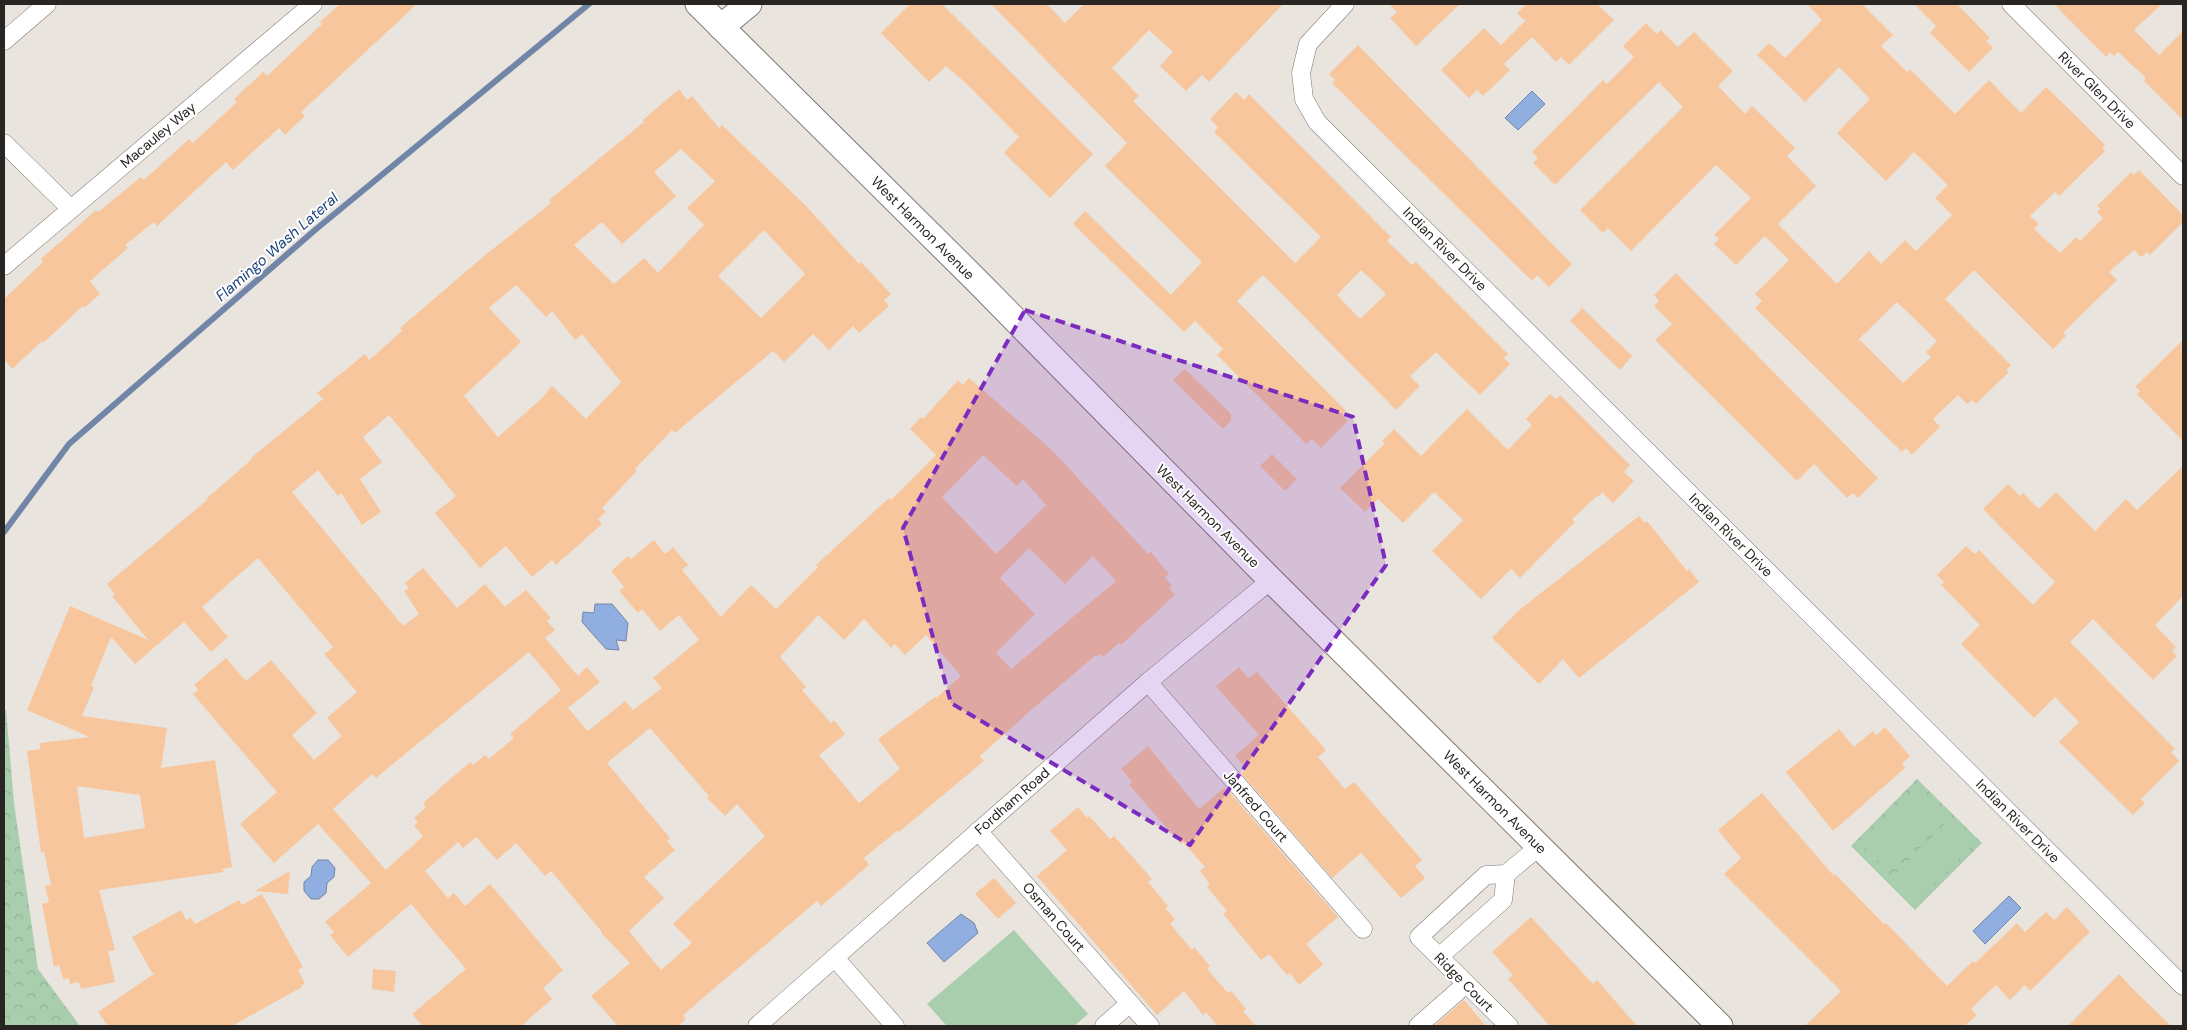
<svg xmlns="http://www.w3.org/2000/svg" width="2187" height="1030" font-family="'DM Sans',sans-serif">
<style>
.park{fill:url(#park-crowns)}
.pitch{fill:#a9ceae}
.water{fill:#90afe0;stroke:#7186a7}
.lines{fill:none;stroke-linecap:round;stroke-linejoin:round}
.stream{stroke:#7186a7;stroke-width:6}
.building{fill:#f8c69c;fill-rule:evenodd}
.street-casing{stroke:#7f7973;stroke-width:19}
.secondary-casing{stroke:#7f7973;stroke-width:27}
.street{stroke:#fff;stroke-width:18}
.secondary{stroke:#fff;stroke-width:25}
.marked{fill:#7b2cbf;fill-opacity:0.2;stroke:#7b2cbf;stroke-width:4;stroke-dasharray:10 6;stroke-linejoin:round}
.labels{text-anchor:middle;stroke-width:4;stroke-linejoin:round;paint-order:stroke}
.street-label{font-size:14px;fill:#282523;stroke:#fff}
.water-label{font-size:15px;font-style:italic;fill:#1d427d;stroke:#fff}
</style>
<defs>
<pattern id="park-crowns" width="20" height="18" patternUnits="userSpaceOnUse" patternTransform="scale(1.25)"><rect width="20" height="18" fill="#a9ceae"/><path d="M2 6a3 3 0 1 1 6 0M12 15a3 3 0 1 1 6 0" fill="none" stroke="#91b195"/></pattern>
</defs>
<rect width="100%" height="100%" fill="#eae4de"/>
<g class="park">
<path d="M4,710H6L14,803L38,969L80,1026H4Z"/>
<path d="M1917,779L1982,843L1915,910L1851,846Z"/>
</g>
<g class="pitch">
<path d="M1915,790L1939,815L1886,868L1861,844Z"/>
<path d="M1947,822L1971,847L1918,900L1893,876Z"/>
<path d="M1014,930L1088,1014L1074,1026H947L927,1004Z"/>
</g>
<g class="water">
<path d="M1532,91L1545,104L1518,130L1505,118Z"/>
<path d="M595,604H612L628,623L626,641L616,640L619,650L606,649L582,622L583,612L594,613Z"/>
<path d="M318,860H328L335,868L334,877L327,883L326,893L319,899H311L304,891V882L311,876L312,867Z"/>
<path d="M2009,896L2021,908L1985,944L1973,931Z"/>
<path d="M961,914L974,923L978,933L944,962L927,943Z"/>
</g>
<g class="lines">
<path class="stream" d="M4,532L69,444L315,230L589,4"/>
</g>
<g class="building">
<path d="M340,4H417L301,112L305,116L285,135L279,128L233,170L226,162L157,226L154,222L125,245L128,248L90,281L100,294L84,308L83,306L43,343L42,341L12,369L4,359V299L43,262L41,259L96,210L98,212L141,177L144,180L189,139L193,143L237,102L234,99L263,72L267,76L322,24L320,22Z"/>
<path d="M910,4H942L1093,154L1050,198L1004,153L1019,137L969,86L946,66L929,82L881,33Z"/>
<path d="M991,4H1047L1065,23L1084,4H1283L1209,82L1202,75L1186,91L1160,66L1173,52L1149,30L1112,68L1139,96L1133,101L1295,263L1321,237L1214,132L1218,127L1210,119L1236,92L1244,100L1249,94L1391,237L1387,241L1412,265L1416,262L1508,354L1504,358L1510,364L1480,395L1436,352L1410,376L1420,386L1396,410L1263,275L1237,301L1346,411L1342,415L1348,421L1321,448L1312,439L1306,444L1217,355L1223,349L1195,321L1184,332L1073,224L1085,211L1171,295L1202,262L1105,166L1127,143ZM1361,270L1386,294L1360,319L1337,295Z"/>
<path d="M1389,4H1460L1416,46L1390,18L1397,12Z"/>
<path d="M1526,4H1597L1614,20L1569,65L1561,57L1556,62L1532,37L1504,64L1510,70L1483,96L1477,90L1469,98L1441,70L1484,28L1501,45L1525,21L1517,13Z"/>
<path d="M1807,4H1862L1893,35L1881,46L1907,72L1910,69L1955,114L1989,80L2021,113L2046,87L2072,112L2105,145L2102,148L2105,151L2059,196L2055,192L2030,216L2039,224L2034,229L2060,253L2076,237L2080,241L2103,218L2097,212L2100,208L2097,206L2131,172L2134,175L2139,170L2183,215V222L2150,255L2147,252L2141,257L2134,250L2109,272L2117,280L2063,333L2066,336L2053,349L1974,270L1945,299L2011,365L2006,370L2009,372L1976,404L1972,400L1967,404L1958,395L1933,419L1940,427L1912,455L1906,448L1902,452L1755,308L1762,301L1755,294L1789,260L1765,236L1736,265L1714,244L1719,239L1714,235L1751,198L1716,165L1631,251L1608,228L1603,233L1580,210L1683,107L1659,82L1555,185L1533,163L1538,158L1532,152L1603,80L1607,84L1634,57L1623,46L1646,23L1657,34L1661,30L1678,47L1694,32L1733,71L1718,86L1745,114L1752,106L1783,136L1795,148L1787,156L1816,186L1778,224L1837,284L1869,251L1881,264L1905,240L1916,251L1952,215L1935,198L1948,185L1914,152L1886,181L1837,133L1870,99L1839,67L1805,102L1757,55L1769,43L1785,58L1822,20ZM1897,302L1937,341L1926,352L1931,357L1903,383L1859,339Z"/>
<path d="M1914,4H1957L1990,38L1986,41L1993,48L1969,72L1930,33L1936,26Z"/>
<path d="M2054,4H2162L2134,30L2159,55L2183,31V120L2144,81L2146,78L2118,52L2114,56L2110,52L2106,57Z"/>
<path d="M1358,45L1572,264L1549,287L1537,275L1532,281L1332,83L1335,80L1329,74Z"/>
<path d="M679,89L687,100L692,96L719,128L722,125L806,206L859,264L861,262L891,294L884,300L889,306L859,333L853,326L829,350L813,334L784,362L773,351L675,433L672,430L635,469L637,471L602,508L606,512L598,519L602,524L556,565L552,560L532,577L506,546L480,568L435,513L456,496L389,415L363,437L382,462L360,479L381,512L362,525L341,493L338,496L318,470L292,492L403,626L419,614L404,591L409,588L405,583L423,568L457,608L485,584L505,607L526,590L551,618L547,621L555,630L545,638L578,676L587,667L600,682L568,708L588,731L625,701L633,710L662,688L653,678L699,640L679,615L660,631L642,609L638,613L619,591L624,587L611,571L628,556L631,559L654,540L665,554L673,547L688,565L682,570L721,617L751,585L776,609L818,567L816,565L889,498L891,500L936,455L910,429L921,417L923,419L958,380L963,385L969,378L1053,451L1148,554L1151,552L1169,574L1165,577L1172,586L1169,588L1175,595L1121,645L1119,643L1103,657L1100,654L1097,656L1096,655L1029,712L980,756L984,761L899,832L897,831L864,858L869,865L821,906L817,901L683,1015L686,1019L678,1026H618L591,996L630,963L601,933L602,932L551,871L545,876L516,843L497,860L476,837L463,848L458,842L425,871L448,898L454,893L465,906L490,884L563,970L543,988L552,999L521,1026H423L412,1014L466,969L411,904L348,957L330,935L334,932L325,922L371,883L318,824L274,863L240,824L277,792L193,694L198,690L194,685L226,658L246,681L271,660L317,713L292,735L314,760L342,736L327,718L357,692L324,654L333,647L258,558L202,607L228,637L211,652L184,622L135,664L111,637L91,686L94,687L82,716L167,728L161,768L215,760L232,867L222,869L224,872L99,890L115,950L108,951L115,982L81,989L79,982L70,984L69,978L63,979L59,965L54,967L42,904L49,902L45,886L51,885L44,852L41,853L27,751L40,749V743L90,737L27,710L70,606L148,640L112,596L115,594L107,584L207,500L206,499L252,459L251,458L323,399L317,393L365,354L369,360L402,331L400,328L484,256L551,203L549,200L644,122L643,120ZM681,149L715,181L687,208L704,225L658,273L644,258L614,284L574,245L602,222L622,244L676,196L654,172ZM764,230L805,274L761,318L718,276ZM516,285L546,317L552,311L575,340L582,334L621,382L586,419L552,386L541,399L498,437L464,396L521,342L489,308ZM983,455L1017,486L1023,479L1046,505L996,554L942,497ZM1029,548L1065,584L1093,556L1116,581L1011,669L996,653L1035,614L1000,578ZM818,615L844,640L864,619L891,648L895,644L905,655L926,635L961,676L936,698L935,697L878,739L900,769L859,803L819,755L845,734L834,720L831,723L802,690L806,687L780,657ZM529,652L561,690L510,734L514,738L489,759L485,755L473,765L470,762L423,803L426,807L414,818L418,822L414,826L423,836L386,870L333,809L372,774L376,778ZM650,728L709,796L707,798L725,816L737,804L765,836L673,924L692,943L661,970L629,931L664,898L644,877L675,850L667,841L670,838L607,763ZM77,786L140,795L145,828L84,838Z"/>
<path d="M1676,273L1878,478L1858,498L1853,493L1847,498L1814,464L1797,481L1655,340L1672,324L1654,306L1659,301L1654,295Z"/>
<path d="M1582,308L1632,356L1620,370L1570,321Z"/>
<path d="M2183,340V441L2137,394L2140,391L2135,387Z"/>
<path d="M1185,369L1231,414V420L1223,429L1173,380Z"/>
<path d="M1550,394L1556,399L1560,395L1630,465L1624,472L1634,481L1613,503L1602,492L1598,497L1597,496L1572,519L1575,522L1520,578L1511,569L1481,599L1432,551L1463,520L1434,492L1403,523L1378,499L1365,512L1340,488L1385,443L1382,441L1394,429L1421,456L1467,409L1508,450L1532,425L1526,419Z"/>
<path d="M1272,454L1297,479L1285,491L1260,466Z"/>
<path d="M2183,466V596L2155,625L2176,647L2172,651L2177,656L2153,680L2093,619L2070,642L2175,749L2171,752L2179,761L2141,799L2145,803L2133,815L2059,742L2079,722L2055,697L2034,718L1961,644L1980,625L1941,585L1944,582L1937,575L1966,546L1975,554L1979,550L2033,605L2055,582L1983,509L2008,484L2020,496L2023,493L2039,509L2056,492L2095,531L2126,499L2137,510Z"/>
<path d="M1639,516L1645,523L1647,521L1687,571L1689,569L1699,582L1579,678L1563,659L1539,684L1492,638L1518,611Z"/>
<path d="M1239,667L1248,678L1257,672L1326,750L1318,757L1345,789L1354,782L1422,860L1415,866L1425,878L1401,898L1361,853L1332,878L1241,773L1246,769L1235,756L1259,735L1216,686Z"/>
<path d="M1885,727L1910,756L1902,764L1905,768L1833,831L1786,772L1839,729L1854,747L1873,731L1877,735Z"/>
<path d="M1148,746L1199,809L1225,787L1338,917L1306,944L1323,964L1299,985L1290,973L1287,975L1269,954L1261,960L1223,914L1227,911L1207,887L1210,884L1200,871L1205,867L1183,842L1181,844L1129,785L1132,782L1121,769Z"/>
<path d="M1762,793L1834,876L1835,874L1884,924L1886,923L1947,986L1973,961L1975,963L2017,923L2025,932L2046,912L2054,920L2067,907L2090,932L2030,991L2025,985L2010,1000L1996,985L1971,1009L1977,1015L1965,1026H1805L1841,991L1724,874L1741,858L1718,830Z"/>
<path d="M1078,807L1087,818L1089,816L1110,839L1114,836L1152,879L1148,882L1168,906L1165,908L1175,919L1170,924L1192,950L1194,947L1210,966L1207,969L1228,993L1231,991L1246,1009L1243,1011L1256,1026H1218L1206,1012L1203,1015L1184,991L1157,1015L1037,876L1067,850L1050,831Z"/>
<path d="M290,871L288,894L255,891Z"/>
<path d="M994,878L1016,903L998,919L975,894Z"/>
<path d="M262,894L303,967L298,970L305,983L301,986L302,987L232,1026H108L98,1012L155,973H152L132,937L181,910L186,920L191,918L195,924L239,900L242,905Z"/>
<path d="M1531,917L1593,984L1597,980L1637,1026H1550L1508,979L1513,975L1492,952Z"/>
<path d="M373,969L396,971L394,992L372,989Z"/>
<path d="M2119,974L2131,987L2171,1026H2068Z"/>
<path d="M1464,1000L1486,1026H1434Z"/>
</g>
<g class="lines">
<g class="street-casing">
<g id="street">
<path d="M1345,4L1308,44L1301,73L1304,99L1317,122L2183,986"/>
<path d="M2011,4L2183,176"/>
<path d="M4,41L47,4"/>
<path d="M4,143L71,209"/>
<path d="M4,266L313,4"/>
<path d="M1148,682L1363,929"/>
<path d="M978,831L1150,1026"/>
<path d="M1439,957L1503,900L1506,874"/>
<path d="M835,958L895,1026"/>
<path d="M757,1026L1148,682L1271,580"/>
<path d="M1104,1026L1130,1003"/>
<path d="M1418,1026L1466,984"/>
<path d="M1509,1026L1419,937L1486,875L1506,874L1540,846"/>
</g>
</g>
<g class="secondary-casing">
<g id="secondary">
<path d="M698,4L978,282L1271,580L1720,1026"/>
<path d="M721,27L749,4"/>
</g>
</g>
<use href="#street" class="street"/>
<use href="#secondary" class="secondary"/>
</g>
<path class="marked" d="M1025,310L1353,417L1386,565L1190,845L951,703L903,528Z"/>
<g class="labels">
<g class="street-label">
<text transform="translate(2097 90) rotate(45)" y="5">River Glen Drive</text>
<text transform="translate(158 135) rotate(-40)" y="5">Macauley Way</text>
<text transform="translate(923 228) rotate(45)" y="5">West Harmon Avenue</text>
<text transform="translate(1445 249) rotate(45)" y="5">Indian River Drive</text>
<text transform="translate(1208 516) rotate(45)" y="5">West Harmon Avenue</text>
<text transform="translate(1731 535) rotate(45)" y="5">Indian River Drive</text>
<text transform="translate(1012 801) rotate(-41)" y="5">Fordham Road</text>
<text transform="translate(1495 802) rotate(45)" y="5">West Harmon Avenue</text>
<text transform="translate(1256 806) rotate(49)" y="5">Janfred Court</text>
<text transform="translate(2018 821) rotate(45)" y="5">Indian River Drive</text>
<text transform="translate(1054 917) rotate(49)" y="5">Osman Court</text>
<text transform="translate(1464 982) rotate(45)" y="5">Ridge Court</text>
</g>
<g class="water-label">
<text transform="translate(277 247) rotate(-41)" y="5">Flamingo Wash Lateral</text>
</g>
</g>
<rect width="2187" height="1030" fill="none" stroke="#282523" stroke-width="10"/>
</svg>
